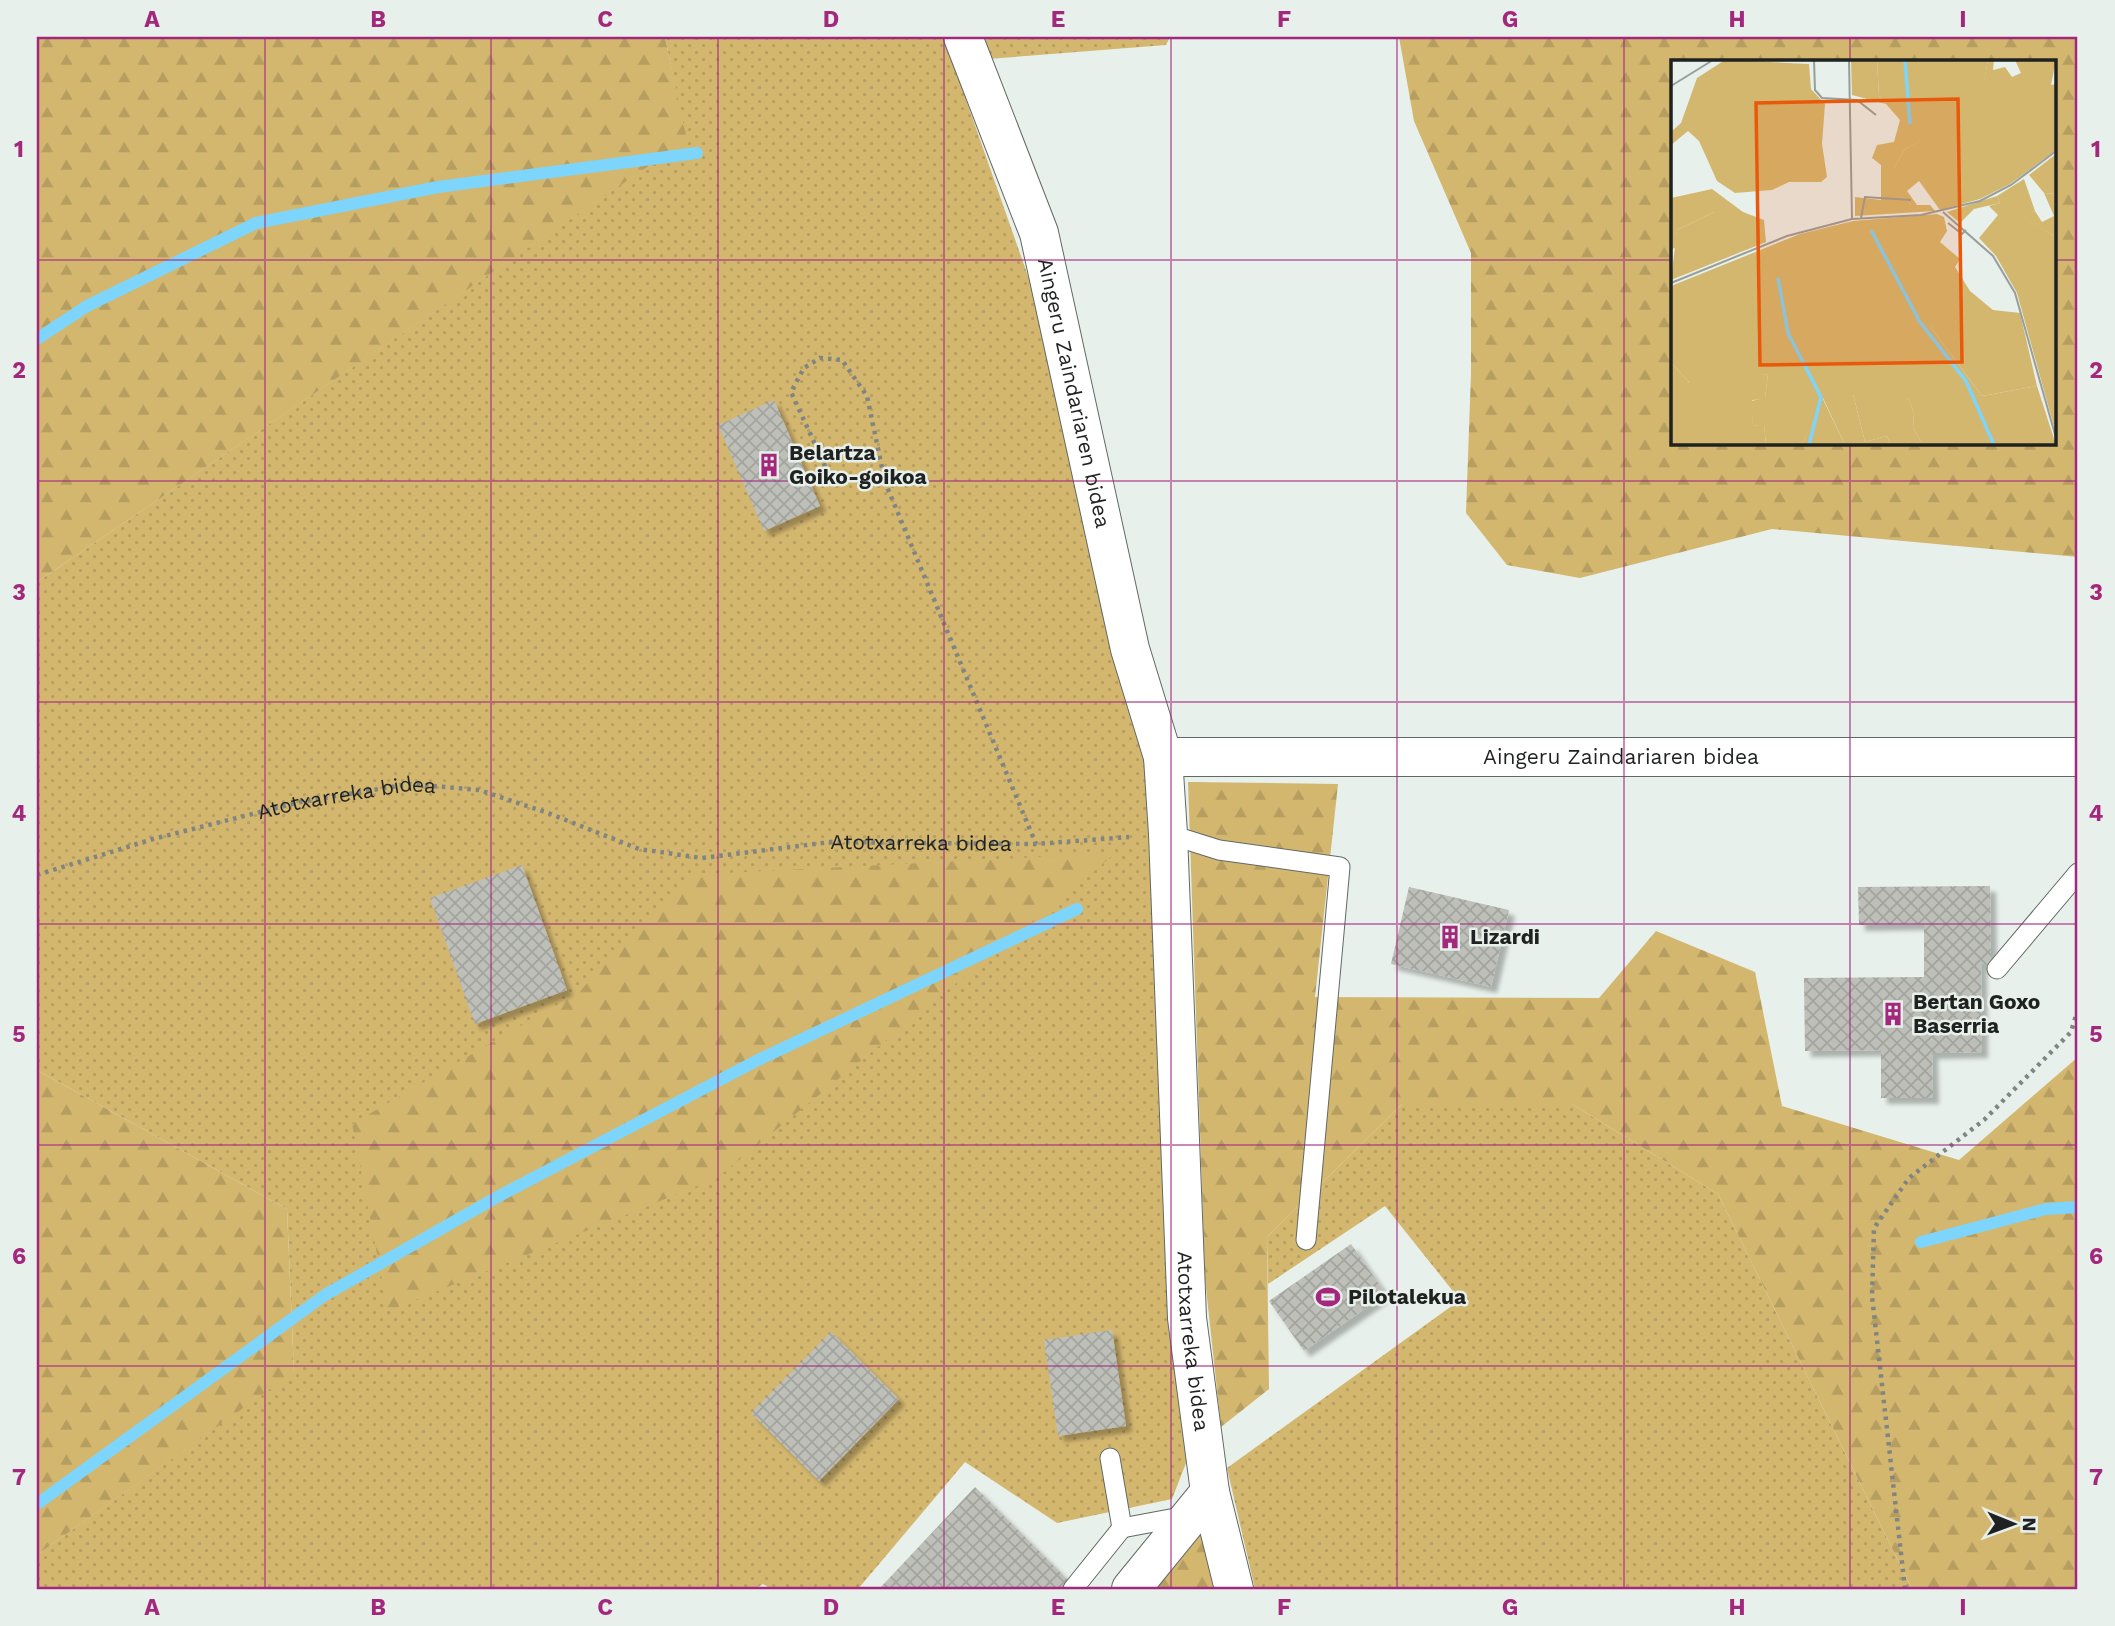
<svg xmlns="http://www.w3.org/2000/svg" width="2115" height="1626" font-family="'Work Sans',sans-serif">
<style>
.grass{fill:url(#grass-dots)}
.forest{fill:url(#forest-firs);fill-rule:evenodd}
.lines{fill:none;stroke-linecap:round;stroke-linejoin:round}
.stream{stroke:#7dd5fc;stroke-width:12}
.building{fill:url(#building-cross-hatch);filter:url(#shadow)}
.service-casing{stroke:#626964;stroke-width:21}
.minor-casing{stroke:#626964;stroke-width:40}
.path{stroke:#808582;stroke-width:4.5;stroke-dasharray:3.5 5;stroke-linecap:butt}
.service{stroke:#fff;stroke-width:19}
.minor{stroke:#fff;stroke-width:38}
.grid{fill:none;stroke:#a3287d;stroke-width:2;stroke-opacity:0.55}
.labels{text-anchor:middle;stroke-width:5;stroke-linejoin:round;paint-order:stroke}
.street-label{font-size:21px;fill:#1f2220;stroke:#e8f0eb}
.poi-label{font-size:21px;font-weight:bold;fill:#1f2220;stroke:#e8f0eb;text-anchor:start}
.inset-river{fill:none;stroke:#7dd5fc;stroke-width:3.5}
.inset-road{fill:none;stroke:#989e9a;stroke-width:2}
.view{fill:#e8590c;fill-opacity:0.15;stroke:#e8590c;stroke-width:3.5}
.inset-edge{fill:none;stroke:#1f2220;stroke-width:3.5}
.neatline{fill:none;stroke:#a3287d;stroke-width:2.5}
.grid-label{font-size:23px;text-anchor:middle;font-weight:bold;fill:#a3287d}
</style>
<defs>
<pattern id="grass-dots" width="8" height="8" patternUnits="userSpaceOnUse" patternTransform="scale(1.75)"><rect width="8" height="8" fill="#d4b76f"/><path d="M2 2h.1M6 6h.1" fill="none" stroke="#b69d60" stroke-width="1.8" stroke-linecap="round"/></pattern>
<pattern id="forest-firs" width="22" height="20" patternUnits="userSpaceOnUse" patternTransform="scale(1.75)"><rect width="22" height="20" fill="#d4b76f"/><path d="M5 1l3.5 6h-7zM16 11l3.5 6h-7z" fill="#b69d60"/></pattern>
<pattern id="building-cross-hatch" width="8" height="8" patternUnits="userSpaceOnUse" patternTransform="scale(1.75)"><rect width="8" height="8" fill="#bdbfb8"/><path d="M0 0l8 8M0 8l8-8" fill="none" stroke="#a2a49e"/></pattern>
<filter id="shadow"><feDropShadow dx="6" dy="6" stdDeviation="2" flood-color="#0004"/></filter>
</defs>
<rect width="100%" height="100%" fill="#e8f0eb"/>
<g class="grass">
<path d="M665,37H944L1049,336L1149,766L1193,1445L1172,1499L1057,1523L965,1462L858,1589H771L763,1584L755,1589H37V1555L294,1371L287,1209L37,1070V582L686,140Z"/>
<path d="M980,37H1170L1166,45L988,59Z"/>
<path d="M1402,1104H1572L1718,1194L1912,1589H1255L1227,1468L1460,1300L1385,1206L1268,1284L1267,1237Z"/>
</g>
<g class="forest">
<path d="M37,37H665L687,140L37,582Z"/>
<path d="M1399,37H2078V557L1772,529L1580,578L1507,565L1466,513L1471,373V253L1414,121ZM1672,61H2054V443H1672Z"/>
<path d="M1188,782L1338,784L1315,997L1599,998L1656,931L1755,972L1782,1106L1959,1160L2078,1057V1589H1912L1718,1194L1572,1104H1402L1267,1237L1269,1389L1221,1427L1205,1279Z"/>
<path d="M1116,853L717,1178L388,1311L352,1124L579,992L688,875Z"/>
<path d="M37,1070L287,1209L294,1372L37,1555Z"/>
<path d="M1205,1522L1222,1589H1147Z"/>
</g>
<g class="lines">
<g class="stream">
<path d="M37,339L87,306L256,223L438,187L697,153"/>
<path d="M1921,1242L2046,1209L2078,1207"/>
<path d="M37,1504L325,1295L499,1196L756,1061L1077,909"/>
</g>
</g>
<g class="building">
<path d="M774,400L820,506L764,531L718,425Z"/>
<path d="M522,865L567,990L475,1024L430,898Z"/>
<path d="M1990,886L1991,964H1981L1982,1052L1932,1053L1933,1098H1881V1050L1805,1051L1804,978L1924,977V924L1859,925L1858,887Z"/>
<path d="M1409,887L1509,910L1491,987L1391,964Z"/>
<path d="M1351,1244L1386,1294L1304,1351L1269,1301Z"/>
<path d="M1112,1330L1126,1426L1058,1436L1044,1340Z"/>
<path d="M831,1332L899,1399L819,1481L751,1413Z"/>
<path d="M975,1487L1071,1583L1065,1589H879Z"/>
</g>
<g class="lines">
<g class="service-casing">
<g id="service">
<path d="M1168,834L1219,850L1340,867L1306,1240"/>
<path d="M1997,969L2078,873"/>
<path d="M1110,1458L1122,1528L1186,1516"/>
<path d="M1073,1589L1122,1528"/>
</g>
</g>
<g class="minor-casing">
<g id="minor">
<path id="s2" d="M963,37L1039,233L1130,649L1163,757L1168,834L1187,1318L1210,1492L1234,1589"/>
<path id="s3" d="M1163,757H2078"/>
<path d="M1131,1589L1210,1492"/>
</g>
</g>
<g class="path">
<path d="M885,482L831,479L791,392L804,368L820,358L842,360L867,396L885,482L1036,844"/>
<path id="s1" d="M37,875L153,839L300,802L409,784L479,790L548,813L639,849L702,858L831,842L1036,844L1129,837"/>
<path d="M1905,1589L1872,1296L1874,1228L1909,1178L1984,1120L2071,1032L2078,1009"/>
</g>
<use href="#service" class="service"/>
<use href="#minor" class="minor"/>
</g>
<path class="grid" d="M265,37V1589M491,37V1589M718,37V1589M944,37V1589M1171,37V1589M1397,37V1589M1624,37V1589M1850,37V61M37,260H1672M2054,260H2078M1850,443V1589M37,481H2078M37,702H2078M37,924H2078M37,1145H2078M37,1366H2078"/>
<defs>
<g id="building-bare" transform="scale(1.89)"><path d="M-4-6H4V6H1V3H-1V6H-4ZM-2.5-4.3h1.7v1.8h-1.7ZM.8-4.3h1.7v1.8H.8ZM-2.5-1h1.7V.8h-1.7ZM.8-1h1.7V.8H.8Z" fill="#a3287d" stroke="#e8f0eb" stroke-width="2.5" paint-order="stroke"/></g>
<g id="stadium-bare" transform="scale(1.89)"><path d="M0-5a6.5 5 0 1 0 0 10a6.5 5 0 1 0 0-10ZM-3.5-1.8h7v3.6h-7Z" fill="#a3287d" stroke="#e8f0eb" stroke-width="2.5" paint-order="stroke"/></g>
</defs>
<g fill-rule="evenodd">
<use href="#building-bare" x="769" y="465"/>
<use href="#building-bare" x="1450" y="937"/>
<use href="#building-bare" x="1893" y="1014"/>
<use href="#stadium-bare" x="1328" y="1297"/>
</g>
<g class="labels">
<g class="street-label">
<text dy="7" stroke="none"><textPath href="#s2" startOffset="374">Aingeru Zaindariaren bidea</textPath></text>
<text dy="7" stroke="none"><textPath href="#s3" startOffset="458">Aingeru Zaindariaren bidea</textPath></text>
<text dy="7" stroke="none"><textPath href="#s1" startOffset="320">Atotxarreka bidea</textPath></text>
<text dy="7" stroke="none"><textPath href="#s1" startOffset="908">Atotxarreka bidea</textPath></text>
<text dy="7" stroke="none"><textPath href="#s2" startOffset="1334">Atotxarreka bidea</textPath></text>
</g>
<g class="poi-label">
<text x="789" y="460">Belartza<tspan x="789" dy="24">Goiko-goikoa</tspan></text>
<text x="1470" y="944">Lizardi</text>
<text x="1913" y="1009">Bertan Goxo<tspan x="1913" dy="24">Baserria</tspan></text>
<text x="1348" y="1304">Pilotalekua</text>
</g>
</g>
<g transform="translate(1671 60)">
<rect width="385" height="385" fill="#e8f0eb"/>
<path d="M180,0H206L208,36L215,44L181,35ZM317,0H323L322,10L334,7L341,17L350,13L344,0H385L380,25L385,24V90L339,124L309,139L269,150L248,121L236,131L246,145H240L223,129V108L234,89L284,63L308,75L307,50ZM385,94V134L373,133L358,115ZM353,119L364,151L353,158L385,177V374L346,233L325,196L308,178L327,155L318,146L329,143L326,136ZM43,152H72L93,160L95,182L0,220L6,170ZM266,154L273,157L276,171L269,182L289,199L284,207L299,231L322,250L349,253L366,326L311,336L259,266L237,338L243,353L242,368L252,385H220L216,376L194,382L182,334V302L87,315L97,314L94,339L81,340L82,366L93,364L95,385H0V338L18,322L0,303V226L129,174L182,161ZM151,337L174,385H131Z" fill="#d4b76f"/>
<path d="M54,0L138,4L140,29L154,44L151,84L156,117L150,122H118L101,130L64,133L46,121L28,81L17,71L0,85V72L10,63L26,18ZM206,0H317L308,50L315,56L309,76L284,64L234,89L223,108L224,129L240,145H259L264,151L184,156V137L210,140V105L201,98L206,85L223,82L229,60L208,36ZM41,129L72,152H43L6,170L5,187L0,190V138ZM373,133L385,134V177L352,158L364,151L371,162L383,156ZM326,136L329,143L303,149L289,163L276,152ZM193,165L234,214L251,254L228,259L211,231L197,218ZM105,220L164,303L182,301V334L194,382L216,376L220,385H174L152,338L131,385H95L93,365L82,366L80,341L94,338L97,314L87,315L90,223ZM259,266L311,336L366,326L385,385H252L242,368L243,353L237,338L217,345L209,322L239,267ZM0,303L18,322L1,340L0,338Z" fill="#d4b76f"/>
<path class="inset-river" d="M234,0L239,64M200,170L249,262L295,321L323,385M107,218L117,273L150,337L138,385"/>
<path class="inset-road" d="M143,0L144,30L151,38L186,40L205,55M178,0L181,159M0,26L42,0M272,152L322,196L344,233L385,378M190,158L194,137L240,140M277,163L291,174L295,170M0,223L116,176L181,159L250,155L309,141L340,125L385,91"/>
<path class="view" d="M287,39L291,302L89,305L85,43Z"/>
<rect width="385" height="385" class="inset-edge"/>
</g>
<rect width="2115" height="1626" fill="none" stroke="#e8f0eb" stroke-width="77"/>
<g transform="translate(2013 1524) rotate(91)" stroke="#e8f0eb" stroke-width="5" paint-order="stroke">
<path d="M0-5L12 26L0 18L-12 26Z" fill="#1f2220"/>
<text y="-10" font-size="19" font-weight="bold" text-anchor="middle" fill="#1f2220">N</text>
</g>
<rect x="38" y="38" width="2038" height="1550" class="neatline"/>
<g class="grid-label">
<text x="152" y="27">A</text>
<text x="378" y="27">B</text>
<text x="605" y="27">C</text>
<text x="831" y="27">D</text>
<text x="1058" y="27">E</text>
<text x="1284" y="27">F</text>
<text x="1510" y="27">G</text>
<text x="1737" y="27">H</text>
<text x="1963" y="27">I</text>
<text x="19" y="157">1</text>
<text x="2096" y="157">1</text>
<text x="19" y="378">2</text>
<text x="2096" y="378">2</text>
<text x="19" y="600">3</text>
<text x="2096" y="600">3</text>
<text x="19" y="821">4</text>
<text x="2096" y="821">4</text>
<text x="19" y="1042">5</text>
<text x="2096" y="1042">5</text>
<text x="19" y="1264">6</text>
<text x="2096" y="1264">6</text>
<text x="19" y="1485">7</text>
<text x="2096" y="1485">7</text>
<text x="152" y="1615">A</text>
<text x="378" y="1615">B</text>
<text x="605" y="1615">C</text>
<text x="831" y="1615">D</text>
<text x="1058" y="1615">E</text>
<text x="1284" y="1615">F</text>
<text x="1510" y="1615">G</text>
<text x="1737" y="1615">H</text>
<text x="1963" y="1615">I</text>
</g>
</svg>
